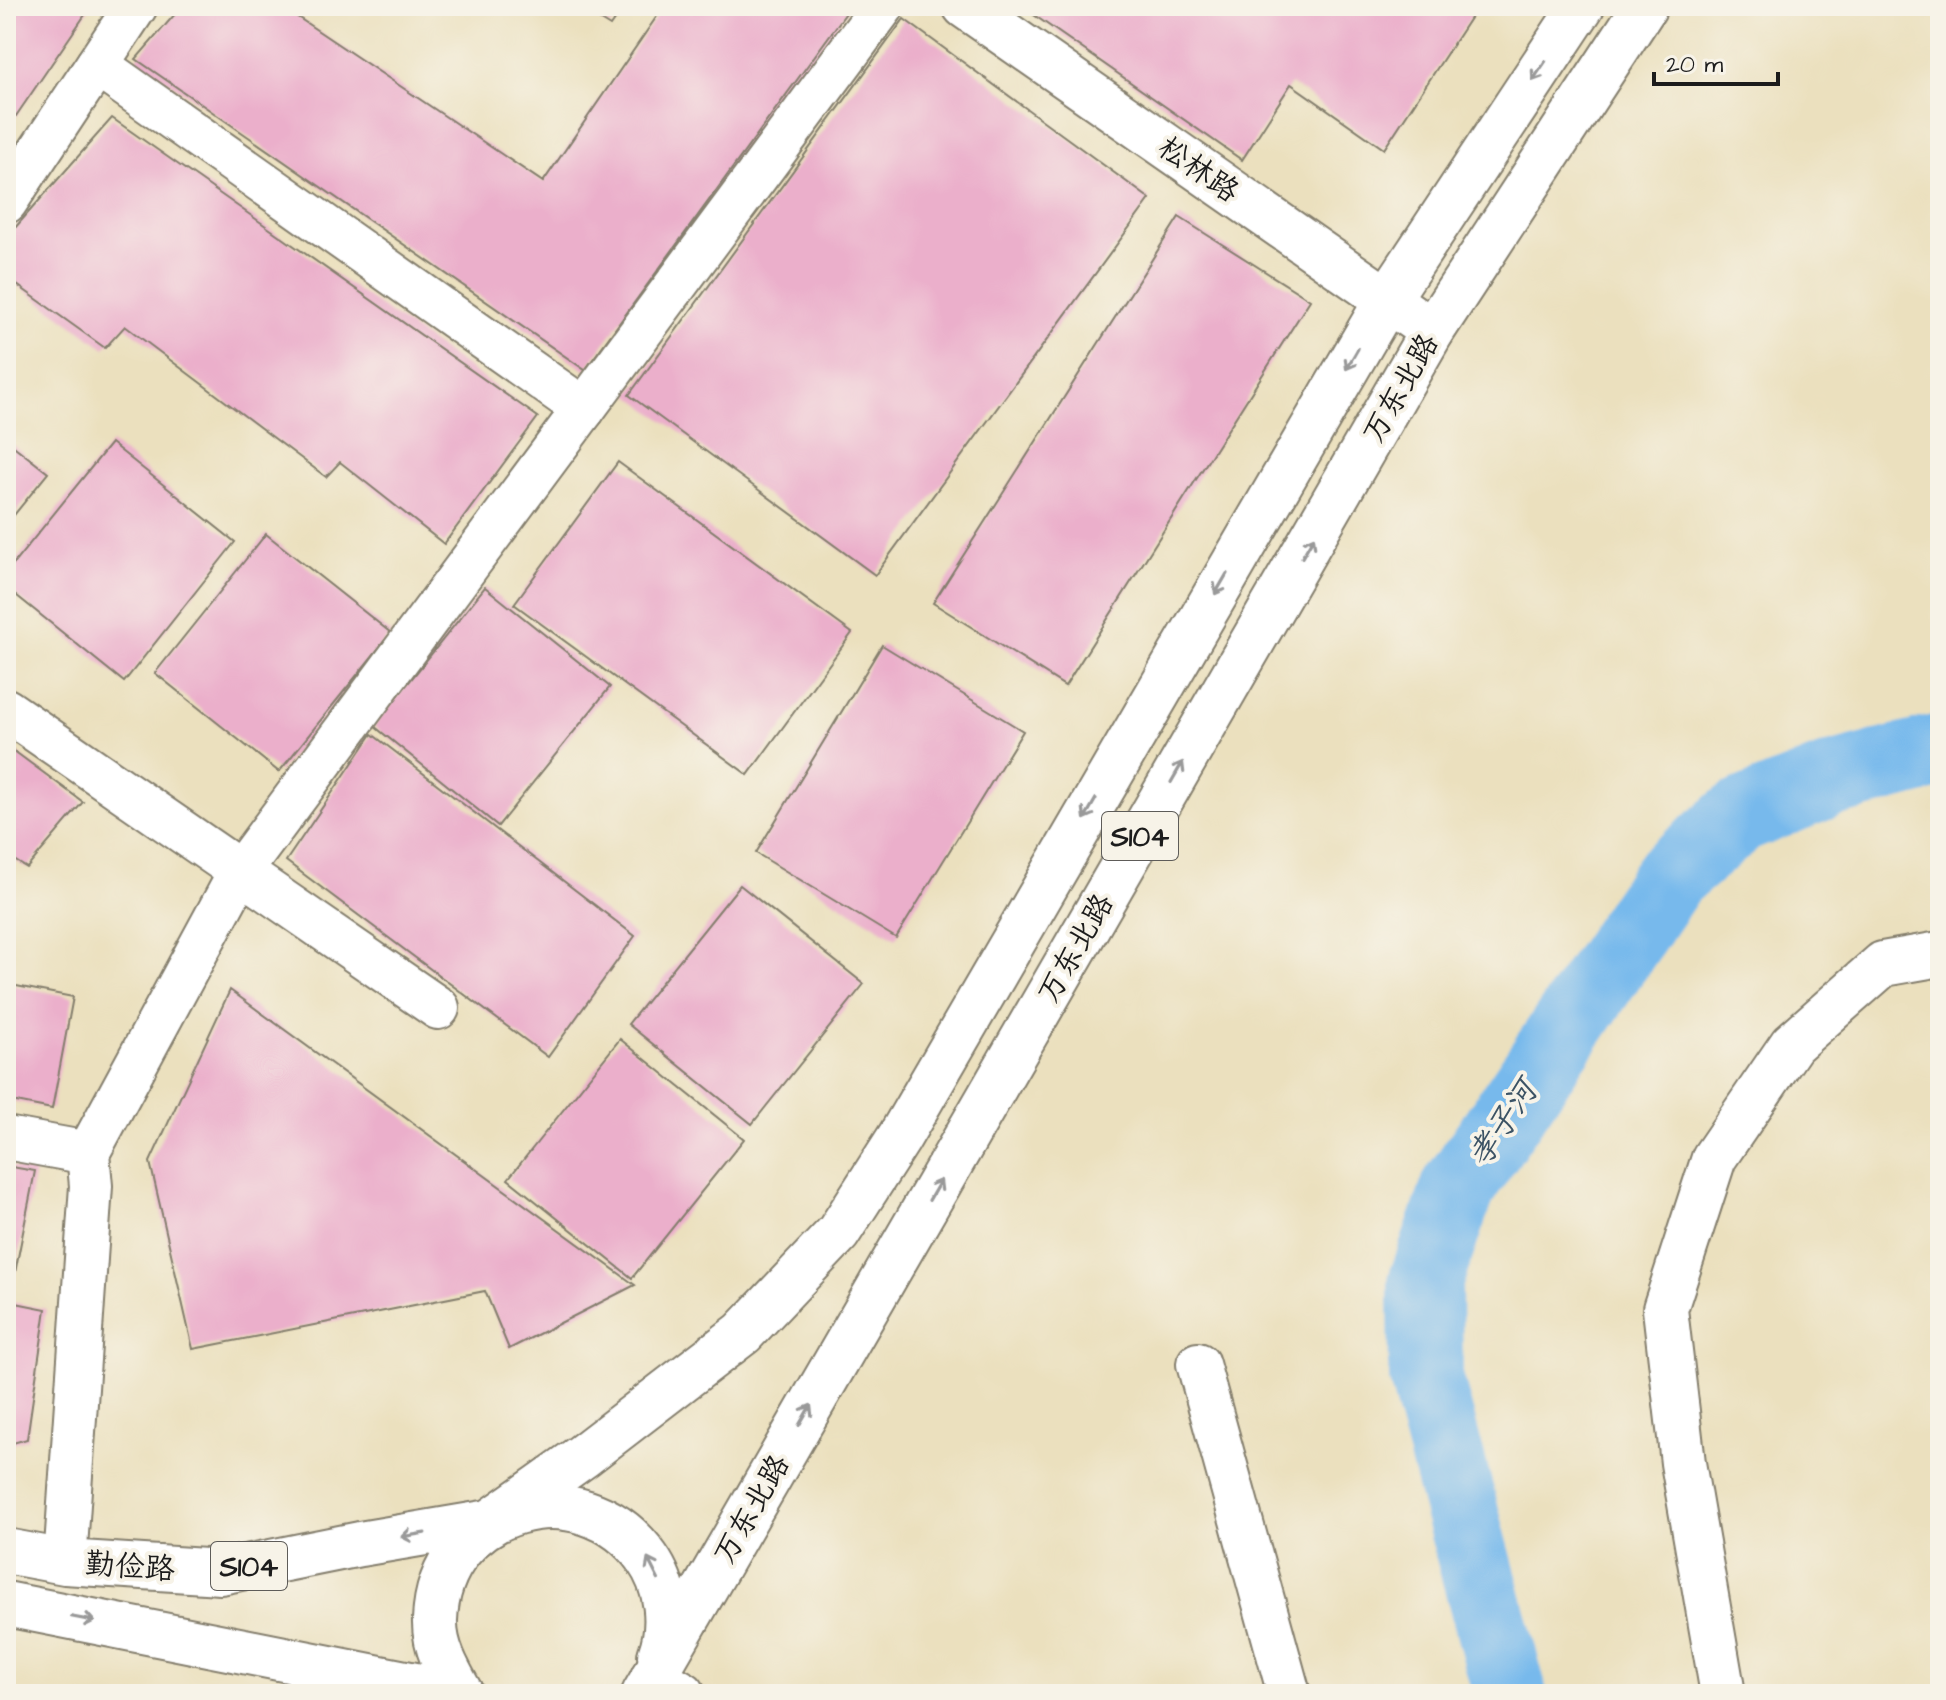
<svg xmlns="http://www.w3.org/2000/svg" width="1946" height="1700" font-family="'Architects Daughter','LXGW WenKai TC',sans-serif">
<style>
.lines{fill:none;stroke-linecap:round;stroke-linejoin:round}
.river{stroke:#77b9ec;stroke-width:74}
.building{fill:#ebafcb}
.street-casing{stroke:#847e6d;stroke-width:46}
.secondary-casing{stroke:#847e6d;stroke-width:48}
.primary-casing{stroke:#847e6d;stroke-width:48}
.street{stroke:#fff;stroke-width:42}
.secondary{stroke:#fff;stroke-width:44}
.primary{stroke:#fff;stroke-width:44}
.oneway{stroke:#999}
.labels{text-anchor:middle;stroke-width:8;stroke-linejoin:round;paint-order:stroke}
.shield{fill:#f7f3e8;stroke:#5e5c59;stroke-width:2}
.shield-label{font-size:28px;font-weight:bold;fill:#1c1c1c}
.street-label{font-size:30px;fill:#1c1c1c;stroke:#f7f3e8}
.water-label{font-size:32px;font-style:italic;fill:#3c5365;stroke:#f7f3e8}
</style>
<rect width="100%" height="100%" fill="#f7f3e8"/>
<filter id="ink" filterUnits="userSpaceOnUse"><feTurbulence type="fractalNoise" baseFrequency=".0125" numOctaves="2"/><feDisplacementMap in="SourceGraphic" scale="16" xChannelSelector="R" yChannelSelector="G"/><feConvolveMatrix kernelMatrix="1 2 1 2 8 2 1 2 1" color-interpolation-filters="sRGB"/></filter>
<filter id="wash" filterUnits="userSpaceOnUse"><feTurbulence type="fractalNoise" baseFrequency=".006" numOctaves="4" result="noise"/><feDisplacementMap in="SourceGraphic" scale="32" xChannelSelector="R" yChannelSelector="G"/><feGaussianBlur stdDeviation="1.8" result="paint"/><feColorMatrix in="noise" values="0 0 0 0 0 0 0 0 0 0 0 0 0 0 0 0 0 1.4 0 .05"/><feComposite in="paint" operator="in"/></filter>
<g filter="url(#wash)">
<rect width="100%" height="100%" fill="#ebe0be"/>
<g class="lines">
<path class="river" d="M1510,1694L1426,1377L1425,1283L1458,1188L1670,876L1739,817L1828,781L1940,751"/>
</g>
<g id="blocks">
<g class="building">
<path d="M6,6H91L16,116L6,110Z"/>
<path d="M182,6H281L543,182L664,6H851L585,370L136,59Z"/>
<path d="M578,6H624L610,26Z"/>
<path d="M1021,6H1478L1384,149L1291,84L1242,160Z"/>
<path d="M904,19L1150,199L875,575L629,395Z"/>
<path d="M112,118L538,417L444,544L340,462L326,477L125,326L105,348L6,277V238Z"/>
<path d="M1179,217L1310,300L1065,686L933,603Z"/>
<path d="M6,440L48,473L6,525Z"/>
<path d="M111,443L235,542L124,682L6,587V573Z"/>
<path d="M618,462L852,633L748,775L514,604Z"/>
<path d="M266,534L391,633L279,772L155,673Z"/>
<path d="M485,587L610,687L498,826L374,726Z"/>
<path d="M882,645L1023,731L896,938L756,853Z"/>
<path d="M372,734L635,936L548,1057L286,861Z"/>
<path d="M6,745L83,802L27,868L6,855Z"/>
<path d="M740,885L864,984L752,1124L628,1024Z"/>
<path d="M6,984L73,997L52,1109L6,1100Z"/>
<path d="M230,990L635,1285L509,1349L485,1291L193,1349L150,1162Z"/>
<path d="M620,1039L744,1139L632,1278L508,1179Z"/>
<path d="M6,1166L35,1171L13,1283L6,1281Z"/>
<path d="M6,1301L46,1309L27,1439L6,1445Z"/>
</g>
</g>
</g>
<g filter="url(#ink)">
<use href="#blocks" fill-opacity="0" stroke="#847e6d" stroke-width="2"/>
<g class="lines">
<g class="street-casing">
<g id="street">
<path d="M97,65L584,409"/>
<path d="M6,202L136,6"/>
<path d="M6,710L438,1008"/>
<path d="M6,1138L88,1153"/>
<path d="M1198,1364L1289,1694"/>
<path d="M65,1562L91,1186L88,1153L240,872L883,6"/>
</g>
</g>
<g class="secondary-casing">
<g id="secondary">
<path d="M965,6L1432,331"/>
<path d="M653,1677L683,1694"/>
<path d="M1723,1694L1683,1463L1665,1309L1714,1158L1792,1044L1883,964L1940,954"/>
</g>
</g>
<g class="primary-casing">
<g id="primary">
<path d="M6,1551L65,1562L221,1572L360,1544L490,1522L583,1456L743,1333L838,1233L899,1138L1387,300L1582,6"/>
<path d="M6,1604L461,1694"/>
<path d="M461,1694C448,1671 434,1647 435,1620C439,1506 582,1466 647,1558C667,1586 672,1624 660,1656"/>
<path d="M644,1694L1432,331L1645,6"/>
</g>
</g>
<use href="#street" class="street"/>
<use href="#secondary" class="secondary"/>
<use href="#primary" class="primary"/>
</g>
<defs><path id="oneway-shaft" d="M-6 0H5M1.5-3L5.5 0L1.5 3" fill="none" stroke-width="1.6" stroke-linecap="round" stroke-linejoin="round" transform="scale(2)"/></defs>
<g class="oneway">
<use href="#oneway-shaft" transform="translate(1539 71) rotate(124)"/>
<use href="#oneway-shaft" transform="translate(1352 359) rotate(120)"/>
<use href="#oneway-shaft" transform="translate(1308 547) rotate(-60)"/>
<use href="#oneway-shaft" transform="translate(1221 584) rotate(120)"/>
<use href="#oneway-shaft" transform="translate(1177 772) rotate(-60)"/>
<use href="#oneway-shaft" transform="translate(1090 809) rotate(120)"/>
<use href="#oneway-shaft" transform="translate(935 1190) rotate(-60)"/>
<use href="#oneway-shaft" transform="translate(805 1415) rotate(-60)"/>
<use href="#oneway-shaft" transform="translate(413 1535) rotate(171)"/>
<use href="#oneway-shaft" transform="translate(653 1569) rotate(-117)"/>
<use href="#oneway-shaft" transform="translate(83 1619) rotate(11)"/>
</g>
</g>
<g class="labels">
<g class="shield">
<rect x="1102" y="812" width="76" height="48" rx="6"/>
<rect x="211" y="1542" width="76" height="48" rx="6"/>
</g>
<g class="shield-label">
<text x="1140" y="846">S104</text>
<text x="249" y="1576">S104</text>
</g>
<g class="street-label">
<text transform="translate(1199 169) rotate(35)" y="10">松林路</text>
<text transform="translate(1400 388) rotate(-60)" y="10">万东北路</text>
<text transform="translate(1075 948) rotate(-60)" y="10">万东北路</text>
<text transform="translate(751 1509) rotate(-60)" y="10">万东北路</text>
<text transform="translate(130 1566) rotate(4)" y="10">勤俭路</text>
</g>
<g class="water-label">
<text transform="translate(1502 1123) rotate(-56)" y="11">孝子河</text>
</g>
</g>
<rect width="1946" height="1700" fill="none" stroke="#f7f3e8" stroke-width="32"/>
<path d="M1654 72v12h124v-12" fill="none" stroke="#1c1c1c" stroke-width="4"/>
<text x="1666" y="72" font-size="24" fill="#1c1c1c" stroke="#f7f3e8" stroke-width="6" paint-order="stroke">20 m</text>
</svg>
